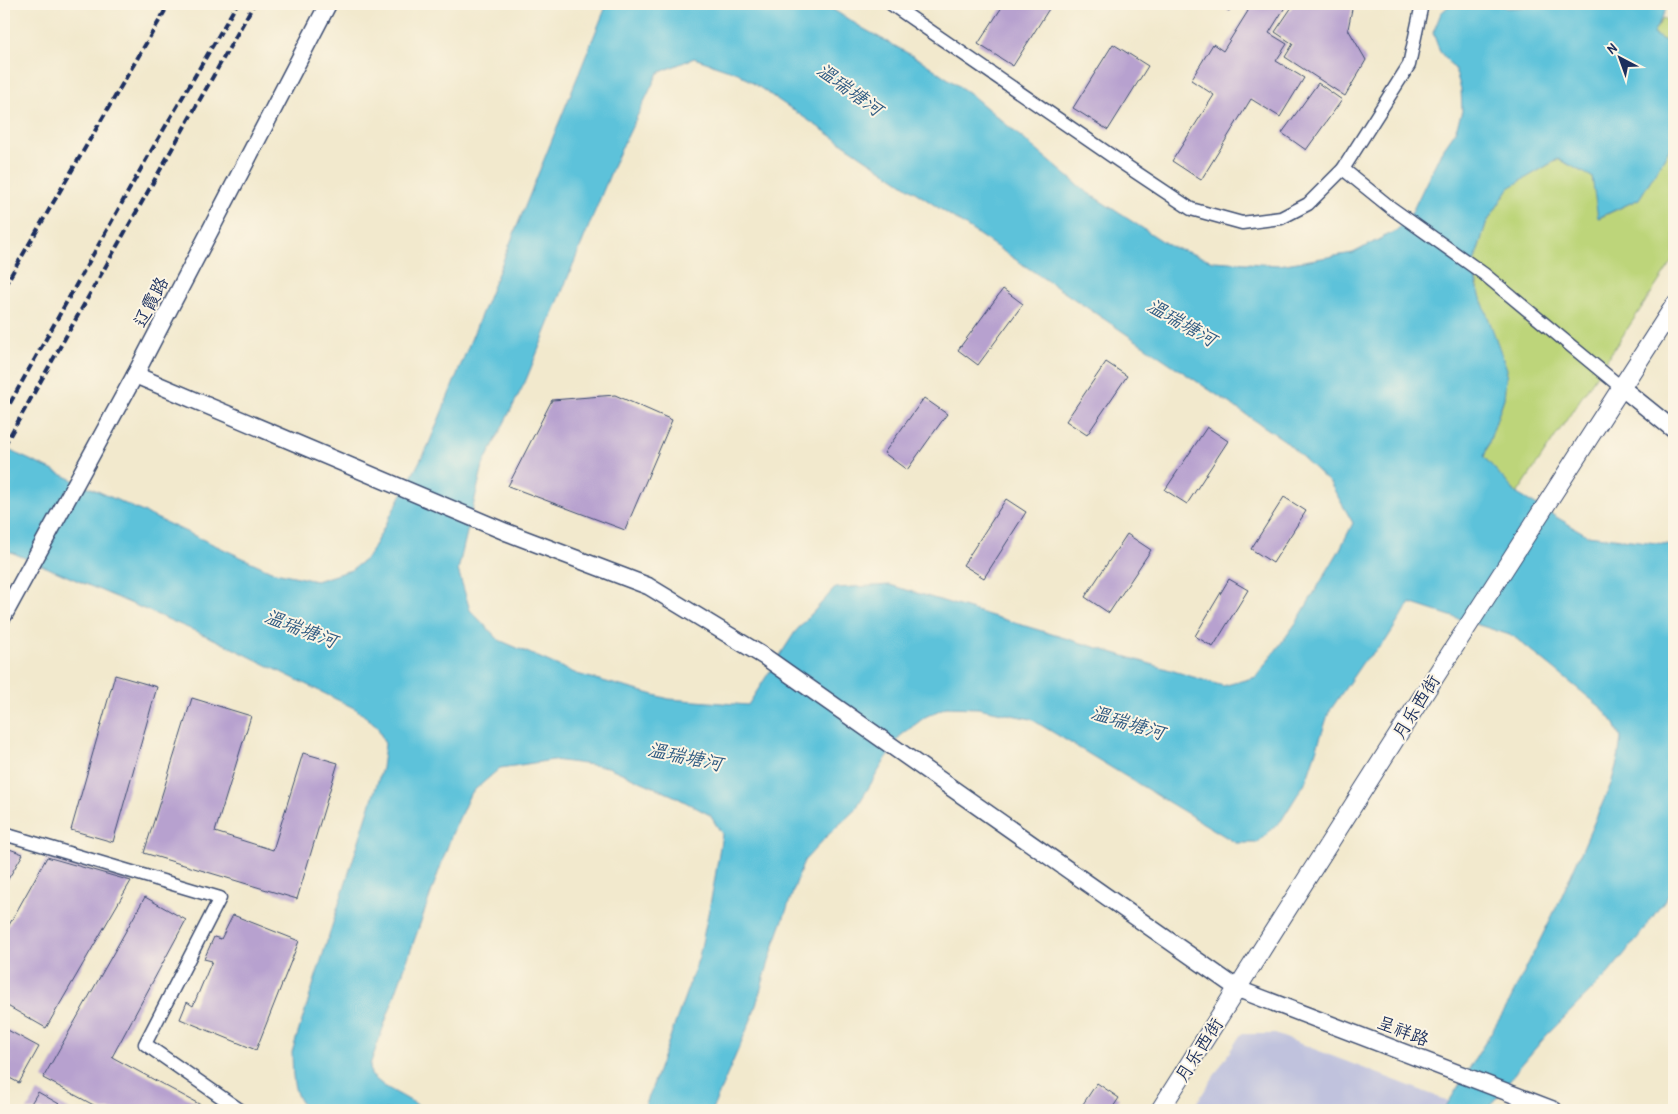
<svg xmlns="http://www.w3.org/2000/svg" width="1678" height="1114" font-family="'Patrick Hand','LXGW WenKai TC',sans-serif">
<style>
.industrial{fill:#c0c2dd}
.green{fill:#bdd57a;stroke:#6c826c}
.water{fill:#5dc2da;stroke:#3c789c;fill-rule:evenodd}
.building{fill:#b7a1cf}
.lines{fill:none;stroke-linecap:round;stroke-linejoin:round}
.minor-casing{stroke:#3b4b6f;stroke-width:15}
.tertiary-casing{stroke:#3b4b6f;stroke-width:19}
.secondary-casing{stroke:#3b4b6f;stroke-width:20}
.minor{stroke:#fff;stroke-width:12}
.tertiary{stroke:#fff;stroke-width:16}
.secondary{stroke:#fff;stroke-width:18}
.rail{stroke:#1b2f5e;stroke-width:4;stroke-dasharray:8 4;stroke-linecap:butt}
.labels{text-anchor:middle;stroke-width:4;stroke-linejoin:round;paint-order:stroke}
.street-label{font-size:18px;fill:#1b2f5e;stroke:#fcf5e5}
.water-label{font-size:19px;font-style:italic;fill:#2f5b83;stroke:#fcf5e5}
</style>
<rect width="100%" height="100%" fill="#fcf5e5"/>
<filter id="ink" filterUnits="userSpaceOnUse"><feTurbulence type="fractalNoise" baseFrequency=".02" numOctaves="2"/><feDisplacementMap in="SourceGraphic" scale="10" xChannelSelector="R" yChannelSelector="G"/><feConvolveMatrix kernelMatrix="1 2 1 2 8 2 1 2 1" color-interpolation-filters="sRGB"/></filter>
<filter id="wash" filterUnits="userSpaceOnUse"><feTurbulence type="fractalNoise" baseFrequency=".0096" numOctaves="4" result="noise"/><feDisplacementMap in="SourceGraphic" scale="20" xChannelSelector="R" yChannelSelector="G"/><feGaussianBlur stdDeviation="1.12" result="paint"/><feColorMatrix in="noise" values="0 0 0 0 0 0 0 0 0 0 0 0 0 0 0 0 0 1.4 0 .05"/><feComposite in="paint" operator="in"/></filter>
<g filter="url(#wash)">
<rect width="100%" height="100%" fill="#f2e9cd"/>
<path class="industrial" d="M1241,1034H1275L1472,1110H1192Z"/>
<g class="green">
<path d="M1663,18L1674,25V46L1653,34Z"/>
<path d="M1674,142V259L1517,494L1484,457L1504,398L1473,266L1486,224L1509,187L1559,159L1592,176L1599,218L1639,199Z"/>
</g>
<path class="water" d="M607,4H824L864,29L922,61L969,93L1085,191L1170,246L1213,261L1279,265L1353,253L1397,230L1411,214L1441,152L1455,132L1462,111L1461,89L1455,69L1440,52L1433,33L1441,13L1451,4H1498L1507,8L1530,7L1538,4H1669L1653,34L1674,46V142L1639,199L1598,218L1592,177L1558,159L1509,188L1486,224L1473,266L1477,287L1507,369L1504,398L1484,457L1517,494L1587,535L1674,545V887L1639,936L1607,975L1545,1037L1517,1070L1488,1110H1444L1506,1008L1560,900L1611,784L1618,759L1621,738L1615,724L1603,709L1513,636L1410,603L1385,642L1363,662L1329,712L1306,781L1281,821L1257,843H1236L1031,719L978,708L946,707L925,717L899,737L855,810L826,837L804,861L775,942L753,1015L712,1110H644L699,957L713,890L722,834L710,815L674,796L608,767L553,760L500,768L470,794L452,834L370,1065L371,1075L384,1086L427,1110H309C291,1098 293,1072 292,1052L382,768L385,744L377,726L356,709L216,640L4,549V448L271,571L316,581L351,570L368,557L428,446ZM694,58L738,73L1284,440L1330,483L1353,523L1339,551L1296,623L1256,677L1223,686L890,585L835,588L795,632L748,705L669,699L577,674L499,640L470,610L458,570L483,465L526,380L615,162L658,73Z"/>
<g id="blocks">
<g class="building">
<path d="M1004,4H1052L1013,66L978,44Z"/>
<path d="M1219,4H1235L1229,11Z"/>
<path d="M1243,4H1287L1269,33L1287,44L1276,61L1304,78L1280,117L1251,99L1201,180L1172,161L1214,95L1191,80L1213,44L1223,51L1248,11Z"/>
<path d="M1294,4H1353L1348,29L1366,60L1345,96L1285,57L1293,44L1275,32Z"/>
<path d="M1113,44L1148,66L1108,130L1073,108Z"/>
<path d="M1318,83L1342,100L1306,150L1282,133Z"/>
<path d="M1003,289L1023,304L978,365L958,350Z"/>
<path d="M1106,362L1127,376L1087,435L1066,421Z"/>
<path d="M615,395L672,420L625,530L508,486L552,400Z"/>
<path d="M924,398L947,414L907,470L884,453Z"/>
<path d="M1207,427L1228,441L1187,504L1165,490Z"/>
<path d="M1284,497L1306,511L1273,563L1251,549Z"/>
<path d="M1006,499L1026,512L984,578L963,565Z"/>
<path d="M1127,534L1151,550L1109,613L1085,597Z"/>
<path d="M1229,579L1248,590L1213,647L1195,636Z"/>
<path d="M115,675L157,687L113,842L71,830Z"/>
<path d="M192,698L251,716L215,832L273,850L303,753L338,763L297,899L144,853Z"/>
<path d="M4,847L23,854L4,886Z"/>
<path d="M47,857L131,881L46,1028L4,1004V934Z"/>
<path d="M145,897L186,920L112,1057L210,1110H103L43,1078Z"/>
<path d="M233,915L299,941L256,1050L180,1019L187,1002L193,1006L212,961L204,959L214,937L221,939Z"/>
<path d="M4,1028L39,1047L19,1083L4,1075Z"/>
<path d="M1097,1083L1119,1098L1111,1110H1079Z"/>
<path d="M38,1092L70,1110H27Z"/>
</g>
</g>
</g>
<g filter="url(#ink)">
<use href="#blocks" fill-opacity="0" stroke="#3b4b6f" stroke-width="1"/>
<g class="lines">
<g class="minor-casing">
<g id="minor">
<path d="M891,4L1119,161L1191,209L1242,223L1281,218L1308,204L1343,169L1409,65L1422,4"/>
<path d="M1343,169L1390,207L1484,274L1622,388"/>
<path d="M4,834L220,898L145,1044L240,1110"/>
</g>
</g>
<g class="tertiary-casing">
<g id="tertiary">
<path d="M135,375L506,532L648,586L765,657L1238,989L1554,1110"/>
<path d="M1622,388L1674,430"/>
<path d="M4,615L135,375L328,4"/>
</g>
</g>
<g class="secondary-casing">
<path id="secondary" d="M1160,1110L1415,708L1674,306"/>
</g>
<use href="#minor" class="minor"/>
<use href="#tertiary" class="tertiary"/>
<use href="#secondary" class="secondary"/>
<g class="rail">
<path d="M4,287L169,4"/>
<path d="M4,414L147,158L237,4"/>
<path d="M4,446L254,4"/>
</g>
</g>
</g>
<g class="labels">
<g class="street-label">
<text transform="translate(151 302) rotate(-63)" y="6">辽霞路</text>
<text transform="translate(1416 707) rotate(-58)" y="6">月乐西街</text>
<text transform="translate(1403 1031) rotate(21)" y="6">呈祥路</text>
<text transform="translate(1199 1050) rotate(-57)" y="6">月乐西街</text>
</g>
<g class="water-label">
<text transform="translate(850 89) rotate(36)" y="7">温瑞塘河</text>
<text transform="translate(1182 322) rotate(30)" y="7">温瑞塘河</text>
<text transform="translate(301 628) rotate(21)" y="7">温瑞塘河</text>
<text transform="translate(1128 722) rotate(17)" y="7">温瑞塘河</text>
<text transform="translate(685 756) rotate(12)" y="7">温瑞塘河</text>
</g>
</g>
<rect width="1678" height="1114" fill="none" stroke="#fcf5e5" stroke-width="20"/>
<g transform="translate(1620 58) rotate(319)" stroke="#fcf5e5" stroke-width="4" paint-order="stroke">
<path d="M0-4L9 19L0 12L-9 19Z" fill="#1b2f5e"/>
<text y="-8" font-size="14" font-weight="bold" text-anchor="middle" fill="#1b2f5e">N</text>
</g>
</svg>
